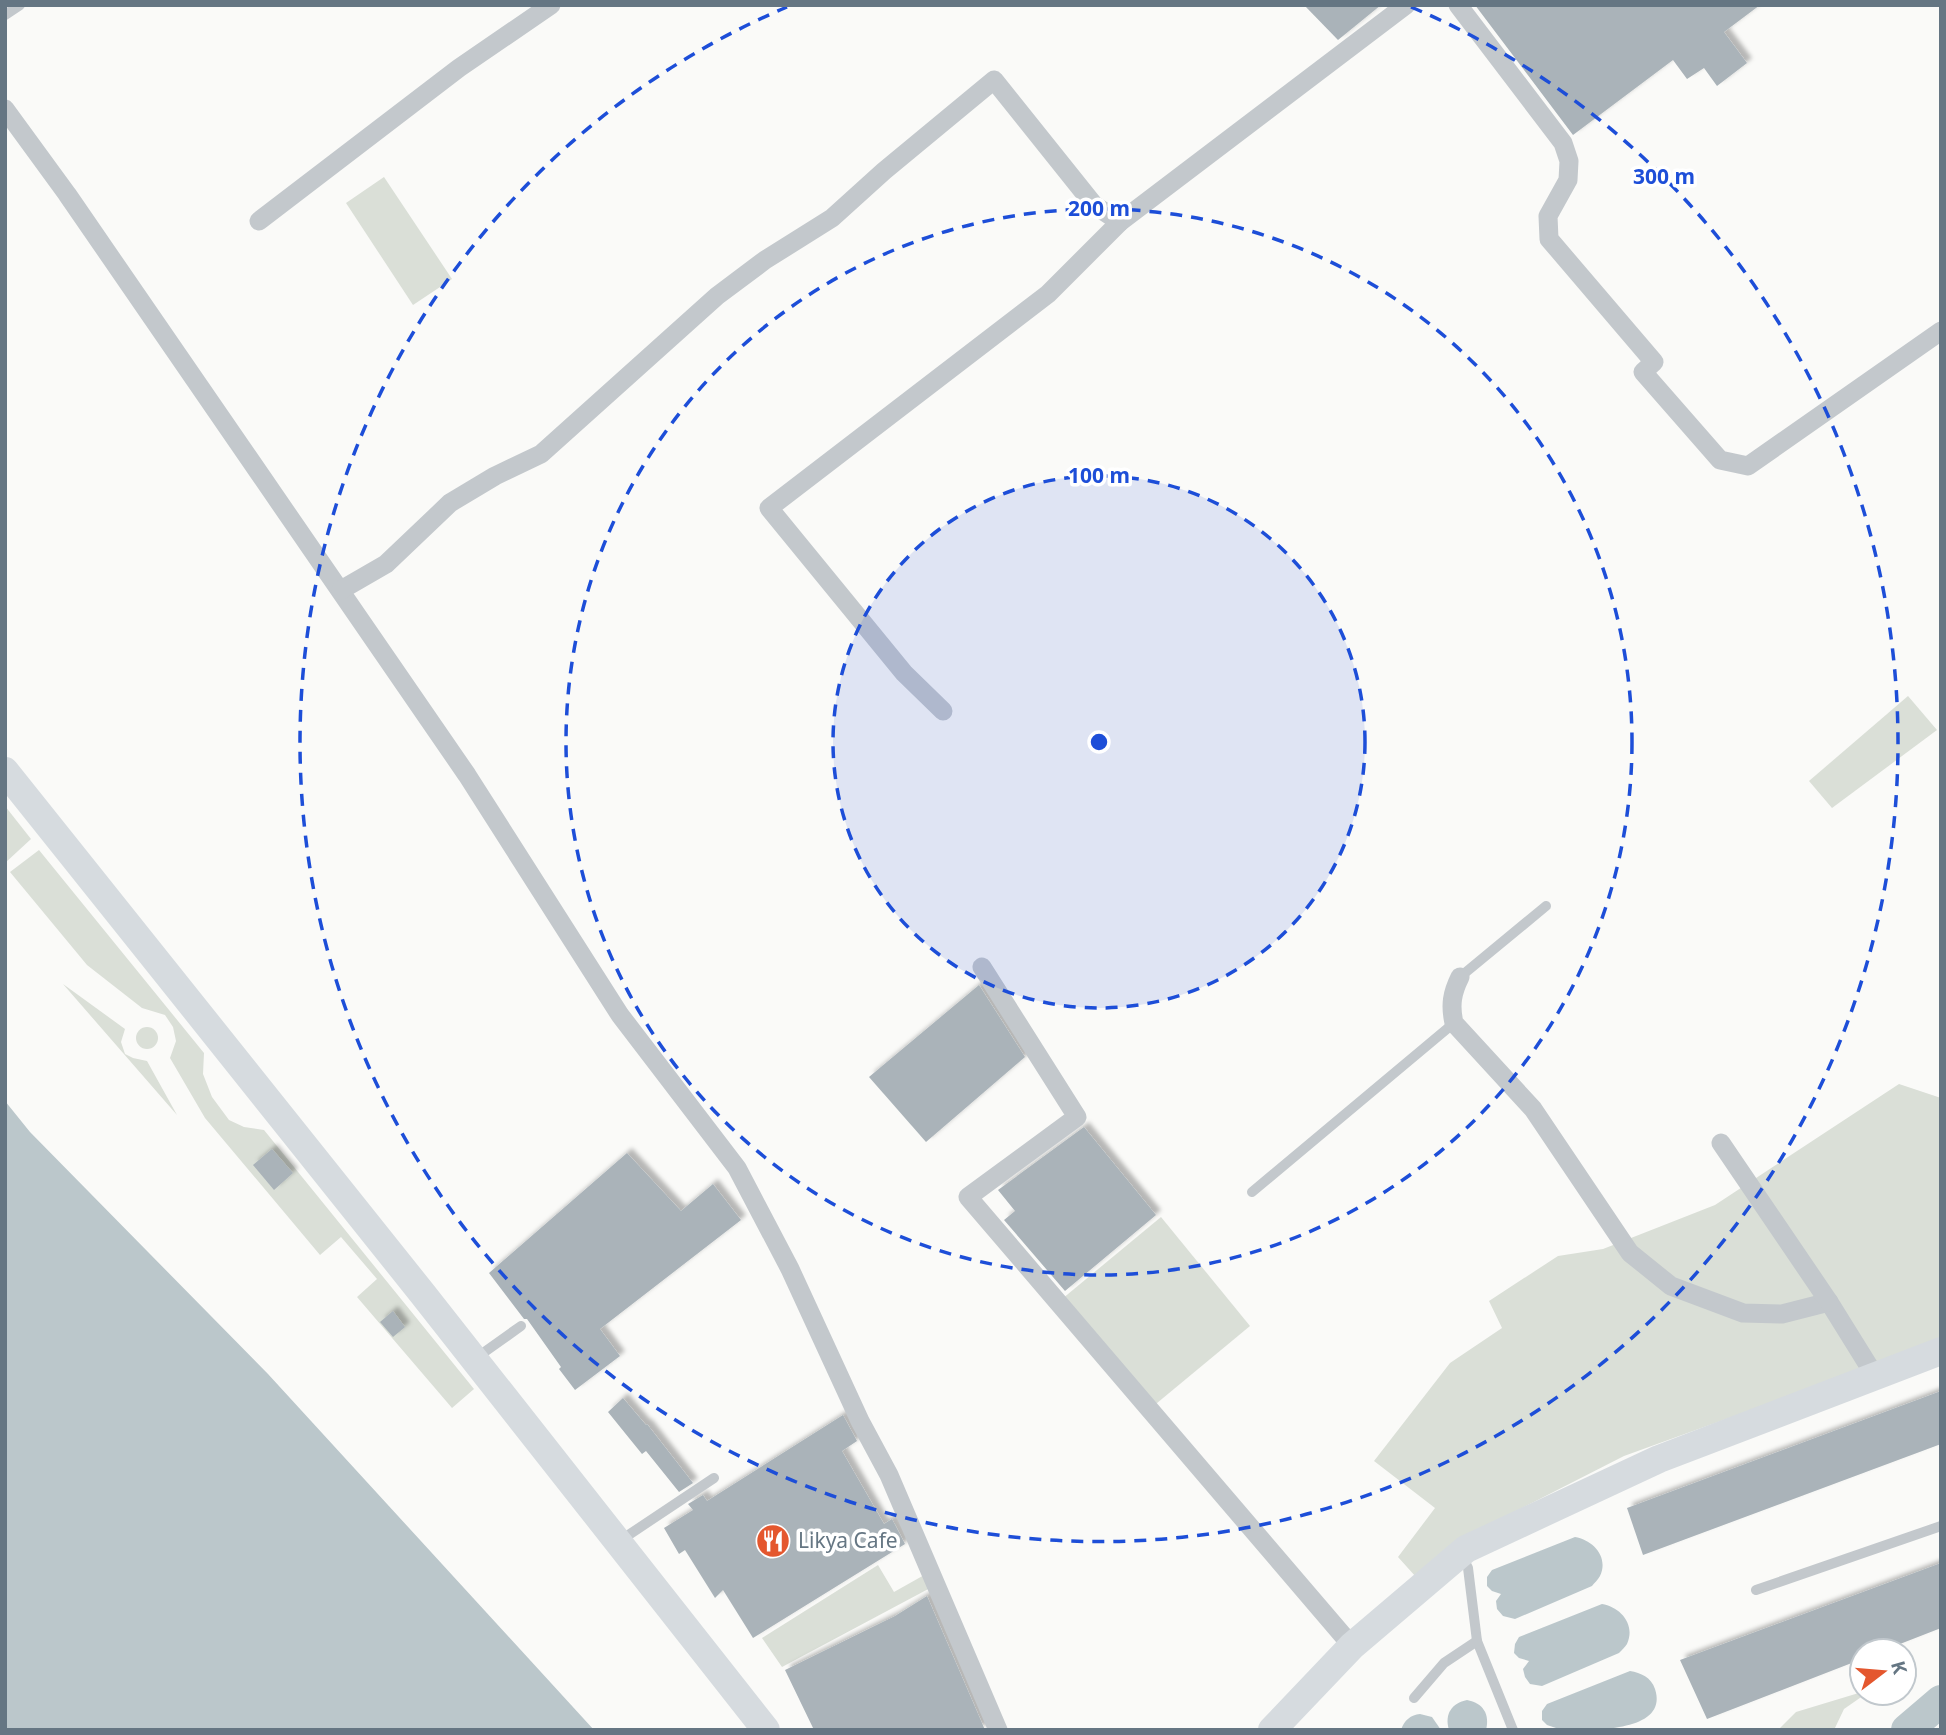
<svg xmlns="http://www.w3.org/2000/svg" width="1946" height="1735" font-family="'Noto Sans',sans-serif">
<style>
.green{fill:#dadfd7}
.water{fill:#bbc7cb}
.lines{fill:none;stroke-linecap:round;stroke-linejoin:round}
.river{stroke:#bbc7cb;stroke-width:32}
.building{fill:#aab3b9;filter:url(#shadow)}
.lane{stroke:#c3c8cc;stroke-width:10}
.street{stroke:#c3c8cc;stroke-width:19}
.secondary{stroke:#d6dbdf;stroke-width:28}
.ring{fill:none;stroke:#1d4ed8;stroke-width:3.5;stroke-dasharray:12 9}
.labels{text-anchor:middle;stroke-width:7;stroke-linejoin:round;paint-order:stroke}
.poi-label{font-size:21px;fill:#657683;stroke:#fff;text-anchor:start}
.centre{fill:#1d4ed8;stroke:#fff;stroke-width:3.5}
.ring-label{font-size:21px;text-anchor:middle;font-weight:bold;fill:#1d4ed8;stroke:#fff;stroke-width:7;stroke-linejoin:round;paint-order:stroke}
</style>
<defs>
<filter id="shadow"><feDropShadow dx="5" dy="-5" stdDeviation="2" flood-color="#0004"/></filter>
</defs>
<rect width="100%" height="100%" fill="#fafaf8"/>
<g class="green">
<path d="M384,177L452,279L413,305L346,203Z"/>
<path d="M1908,696L1937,730L1832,808L1809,781Z"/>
<path d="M5,806L31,839L5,863Z"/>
<path d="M39,850L204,1053L203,1074L212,1097L229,1120L244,1127L264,1130L474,1389L452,1408L357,1297L377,1279L341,1237L320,1255L205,1118L170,1058L176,1041L173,1027L165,1015L142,1008L87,965L10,872Z"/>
<path d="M63,984L125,1029L121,1042L125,1054L133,1058L147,1061L177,1115Z"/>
<circle cx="147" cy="1038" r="11"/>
<path d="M1899,1084L1941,1098V1341L1624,1456L1475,1532L1416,1577L1398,1557L1435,1508L1374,1461L1450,1363L1502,1328L1489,1301L1558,1256L1603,1249L1715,1205Z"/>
<path d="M1161,1217L1250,1326L1151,1408L1062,1299Z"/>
<path d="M878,1565L894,1592L926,1574L932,1587L782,1667L762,1638Z"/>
<path d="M1862,1692L1867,1693L1844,1709L1834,1730H1778L1796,1712Z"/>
</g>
<g class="water">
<path d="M5,1101L30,1132L268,1374L594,1730H5Z"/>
<path d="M1575,1537C1593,1540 1609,1557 1600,1576C1598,1580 1594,1583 1592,1586L1515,1619L1503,1616L1497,1609L1496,1601L1501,1594L1492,1591L1487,1586V1577L1492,1570Z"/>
<path d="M1602,1604C1620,1607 1636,1624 1627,1644C1625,1647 1622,1650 1619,1653L1542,1686L1530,1684L1525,1677L1523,1669L1529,1661L1519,1658L1514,1653L1515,1644L1519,1637Z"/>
<path d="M1630,1671C1641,1673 1651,1677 1655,1689C1670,1735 1583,1730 1555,1730L1556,1728L1547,1725L1542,1720V1711L1547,1704Z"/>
<path d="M1467,1700C1483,1703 1490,1714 1486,1730H1449C1444,1714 1452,1703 1467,1700Z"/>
<path d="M1420,1714L1432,1717L1441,1730H1401C1404,1720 1411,1715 1420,1714Z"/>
</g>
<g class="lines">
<path class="river" d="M1907,1730L1941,1701"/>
</g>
<g class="building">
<path d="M1304,5H1381L1338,40Z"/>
<path d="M1475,5H1760L1724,32L1747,63L1717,86L1704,68L1687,79L1673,60L1573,135Z"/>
<path d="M979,985L1025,1057L926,1142L869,1077Z"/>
<path d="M1084,1127L1156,1215L1065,1291L1004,1220L1015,1211L998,1190Z"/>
<path d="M272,1149L293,1173L274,1190L253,1165Z"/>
<path d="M627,1153L681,1211L713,1184L741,1220L600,1329L620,1356L575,1390L559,1369L561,1367L527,1319H524L489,1273Z"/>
<path d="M393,1311L405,1327L393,1337L380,1322Z"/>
<path d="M1941,1391V1444L1643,1555L1627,1508Z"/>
<path d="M623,1398L646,1425L647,1424L693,1483L679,1492L646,1451L642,1454L629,1438L608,1412Z"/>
<path d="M843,1415L857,1441L842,1451L884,1524L892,1519L905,1544L753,1638L723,1590L715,1598L685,1550L679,1554L664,1528L693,1510L688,1504L703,1495L707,1501Z"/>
<path d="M1941,1563V1628L1882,1651H1862V1659L1707,1719L1680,1660Z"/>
<path d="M927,1596L985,1730H814L785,1670L895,1616Z"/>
</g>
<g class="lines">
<g class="lane">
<path d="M5,15L20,5"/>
<path d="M1460,977L1546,906"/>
<path d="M1252,1192L1454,1023"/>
<path d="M476,1358L521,1326"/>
<path d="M621,1540L714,1478"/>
<path d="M1461,1554L1468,1568L1477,1641L1513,1730"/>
<path d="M1756,1590L1941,1526"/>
<path d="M1414,1698L1444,1663L1477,1641"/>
</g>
<g class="street">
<path d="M1458,5L1563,143L1569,161L1568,180L1548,216L1549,239L1654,362L1643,372L1720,460L1748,466L1941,331"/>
<path d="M5,109L67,194L467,775L620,1015L737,1168L790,1269L860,1421L889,1475L998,1730"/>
<path d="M259,221L459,68L551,5"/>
<path d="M341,590L386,564L450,503L495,476L541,454L717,296L765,260L832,218L884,171L994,80L1094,205L1120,222"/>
<path d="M943,711L904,673L769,508L1048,294L1120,222L1406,5"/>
<path d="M982,967L1077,1117L968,1197L1352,1646"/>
<path d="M1460,977C1452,993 1450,1005 1454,1023L1533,1109L1630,1253L1671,1286L1743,1313L1782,1314L1829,1302L1875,1376"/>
<path d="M1721,1143L1829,1302"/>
</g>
<g class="secondary">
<path d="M5,771L422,1293L766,1730"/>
<path d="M1272,1730L1352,1646L1466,1549L1659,1459L1941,1351"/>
</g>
</g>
<circle cx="1099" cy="742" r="266" fill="#1d4ed8" fill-opacity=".12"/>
<g class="ring">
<circle cx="1099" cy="742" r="266"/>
<circle cx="1099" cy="742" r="533"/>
<path d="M1411 7A799 799 0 1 1 787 7"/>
</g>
<defs>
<g id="restaurant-disc" transform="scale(1.75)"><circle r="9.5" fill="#e4572e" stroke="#fff"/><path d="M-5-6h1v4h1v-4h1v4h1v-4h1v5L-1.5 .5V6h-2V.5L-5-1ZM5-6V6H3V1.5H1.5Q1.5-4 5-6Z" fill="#fff"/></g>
</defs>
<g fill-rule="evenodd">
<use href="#restaurant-disc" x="773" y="1541"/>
</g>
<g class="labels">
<g class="poi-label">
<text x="798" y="1548">Likya Cafe</text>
</g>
</g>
<circle cx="1099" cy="742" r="10" class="centre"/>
<g class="ring-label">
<text x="1664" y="184">300 m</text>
<text x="1099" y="216">200 m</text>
<text x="1099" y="483">100 m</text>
</g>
<rect width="1946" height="1735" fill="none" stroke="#657683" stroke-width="14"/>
<g transform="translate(1883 1672) rotate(74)"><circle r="33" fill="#ffffff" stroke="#c1c8cd" stroke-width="2"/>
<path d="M0-5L12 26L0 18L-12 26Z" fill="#e4572e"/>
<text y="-10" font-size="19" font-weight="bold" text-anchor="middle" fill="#657683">K</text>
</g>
</svg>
